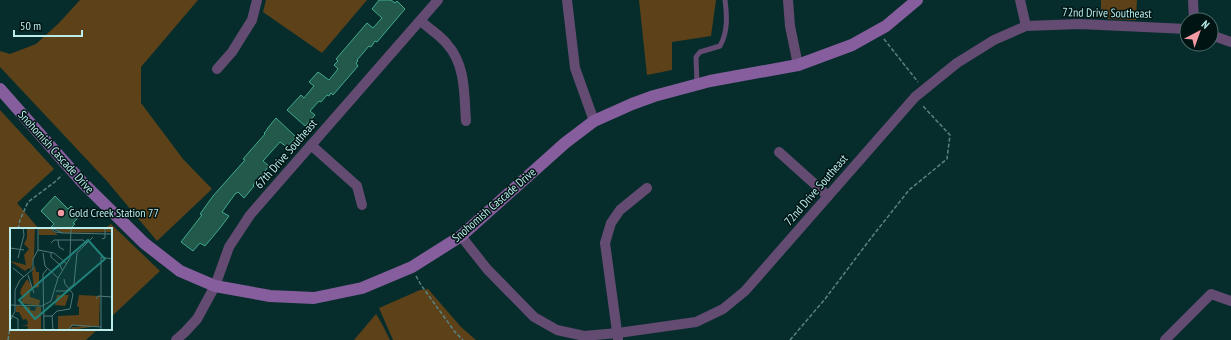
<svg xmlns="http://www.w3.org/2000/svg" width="1231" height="340" font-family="'PT Sans Narrow',sans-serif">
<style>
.green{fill:#5d4118}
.building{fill:#22594a;stroke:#41a98e}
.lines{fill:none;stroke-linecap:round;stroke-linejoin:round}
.path{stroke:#578482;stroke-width:1.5;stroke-dasharray:4 2;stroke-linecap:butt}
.lane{stroke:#644b72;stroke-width:5}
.street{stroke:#644b72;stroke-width:10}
.secondary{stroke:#865e9d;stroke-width:12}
.poi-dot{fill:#f49aa4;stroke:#001413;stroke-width:1.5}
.labels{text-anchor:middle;stroke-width:3;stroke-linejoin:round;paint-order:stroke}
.street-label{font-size:12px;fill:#b9ecea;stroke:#001413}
.poi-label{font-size:12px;fill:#b9ecea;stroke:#001413;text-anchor:start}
.inset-road{fill:none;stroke:#4e7978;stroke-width:1}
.view{fill:#20827a;fill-opacity:0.15;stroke:#20827a;stroke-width:2}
.inset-edge{fill:none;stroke:#b9ecea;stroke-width:2}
</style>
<rect width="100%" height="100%" fill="#062d2c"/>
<g class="green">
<path d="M80,0H198L141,67V103L183,159L212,189L157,241L106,180L0,67V51L10,54L36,44L59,23Z"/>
<path d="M266,0H367L322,53L263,12Z"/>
<path d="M639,0H716L711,36L672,42V70L647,75Z"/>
<path d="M1101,0H1137L1136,20L1108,19L1101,17Z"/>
<path d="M0,110L54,169L17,203L39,229H11V329H98L86,340H0Z"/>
<path d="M111,224L160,271L111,317V229H104Z"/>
<path d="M428,289L461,327L476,340H393L379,308L420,290Z"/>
<path d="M376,314L382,324L390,340H354Z"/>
</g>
<g class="building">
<path d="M379,0H391L395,3L397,1L405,9L377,42L375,41L371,47L369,46L357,60L358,61L356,63L358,66L333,95L331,93L329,96L327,95L321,102L319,101L310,111L315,115L305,126L287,110L301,95L304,98L314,86L309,82L318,72L329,80L338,69L334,65L338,61L336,59L367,23L373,28L382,18L372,9Z"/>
<path d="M276,118L296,137L287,147L280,142L263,161L269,166L253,185L254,186L244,198L238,192L235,194L222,212L229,216L220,228L205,246L200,243L193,251L181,242L202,215L200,214L213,196L245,160L243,159L265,134L264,133L267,130V129Z"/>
<path d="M55,196L68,209L71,206L81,215L73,223L75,224L70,229H49L54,224L41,211Z"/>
</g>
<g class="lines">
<g class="path">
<path d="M884,39L918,82"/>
<path d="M18,229L20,220L28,202L56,181L62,175"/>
<path d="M416,276L421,285L455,332L463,340"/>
<path d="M11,296V298"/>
<path d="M8,340L11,321"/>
<path d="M790,340L825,299L871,238L909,190L947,159L950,135L922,105"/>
</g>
<path class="lane" d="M697,84L696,57L700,52L720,46C728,32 727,16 725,0"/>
<g class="street">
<path d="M567,0L575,68L594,121"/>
<path d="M788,0L790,26L798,65"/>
<path d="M1020,0L1026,26"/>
<path d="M1193,0L1194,20"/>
<path d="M421,21C429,29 440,35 447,44C466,65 464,95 466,121"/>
<path d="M1211,35L1231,42"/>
<path d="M217,69L232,52L252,20L257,0"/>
<path d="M311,145L357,186L362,205"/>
<path d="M779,152L828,196"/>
<path d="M461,236L487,269L534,317L557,330L584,336L618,333L696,322L723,309L745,291L915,97L957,63L994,40L1026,26L1079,24L1187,29"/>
<path d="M618,339L605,243L611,223L620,210L647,188"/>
<path d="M176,340L185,332L197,319L215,286L229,247L250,215L438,0"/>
<path d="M1165,340L1211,294L1231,301"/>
</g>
<path class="secondary" d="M0,89L83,183L144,243L180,271L215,286L270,296L314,298L362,288L412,267L461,236L565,143L594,121L632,104L654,96L710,81L798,65L852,45L886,26L917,0"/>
</g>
<circle class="poi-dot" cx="61" cy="213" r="4"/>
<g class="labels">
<g class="street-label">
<text transform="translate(1107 13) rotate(1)" y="4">72nd Drive Southeast</text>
<text transform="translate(56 152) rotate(48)" y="4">Snohomish Cascade Drive</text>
<text transform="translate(286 154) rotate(-49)" y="4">67th Drive Southeast</text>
<text transform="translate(816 190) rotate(-49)" y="4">72nd Drive Southeast</text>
<text transform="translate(494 205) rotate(-41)" y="4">Snohomish Cascade Drive</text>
</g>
<g class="poi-label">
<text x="69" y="217">Gold Creek Station 77</text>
</g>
</g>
<g transform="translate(10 228)">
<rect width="102" height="102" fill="#062d2c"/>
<path d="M17,0H25L24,27L21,42L19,40L15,43L0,33L16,37L14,27L19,21L14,16L17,10ZM29,0H39L48,7H29ZM42,0H102V4L55,5ZM25,37L26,44H29V59L24,60L22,44ZM17,51L23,60L20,62V69L30,72L29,78L10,75L13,70L10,65L11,61ZM47,67H59L55,78L45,77ZM69,67L90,68L89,98L60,102L62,99H71L64,97L58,102H48V88L69,87V79L67,78ZM6,78L20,79V82L25,83L26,79H31V102H17L18,98H11L17,97L18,94L16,91L13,92L9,84H6Z" fill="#5d4118"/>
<path class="inset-road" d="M40,0L45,4L53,5L41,0M53,5L102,6M92,11L95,10V0M48,12L49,19L54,22M41,15L44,12H73L77,15M0,20L14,22M28,22L44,25L57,36M33,25L35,38L48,50M41,25V29L50,37L52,42M8,30L14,7L13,0M3,40L14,49M18,47L24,65M54,51L55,56L63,66L60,81M46,63H56L64,56L67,25L83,9M86,71L88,68L102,69M0,77L32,78L41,73L48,50L60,30L61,0M0,87L8,91V102M34,88H42L47,83L60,81M42,88L43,102M0,93L5,83V62L10,52L23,41V31L28,22V0M34,102L33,46L37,41M58,102L62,97L91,99M91,102V29L102,31"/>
<path class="view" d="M78,12L95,31L25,91L9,72Z"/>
<rect width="102" height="102" class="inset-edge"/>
</g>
<g transform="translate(1199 32) rotate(41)"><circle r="19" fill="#001413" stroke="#4a6a69"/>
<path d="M0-3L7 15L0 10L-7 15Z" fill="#f49aa4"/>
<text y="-6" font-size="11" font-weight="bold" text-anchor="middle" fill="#b9ecea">N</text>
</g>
<path d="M14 30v6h68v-6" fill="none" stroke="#b9ecea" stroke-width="2"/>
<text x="20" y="30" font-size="12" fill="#b9ecea" stroke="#001413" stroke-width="3" paint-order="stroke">50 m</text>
</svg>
